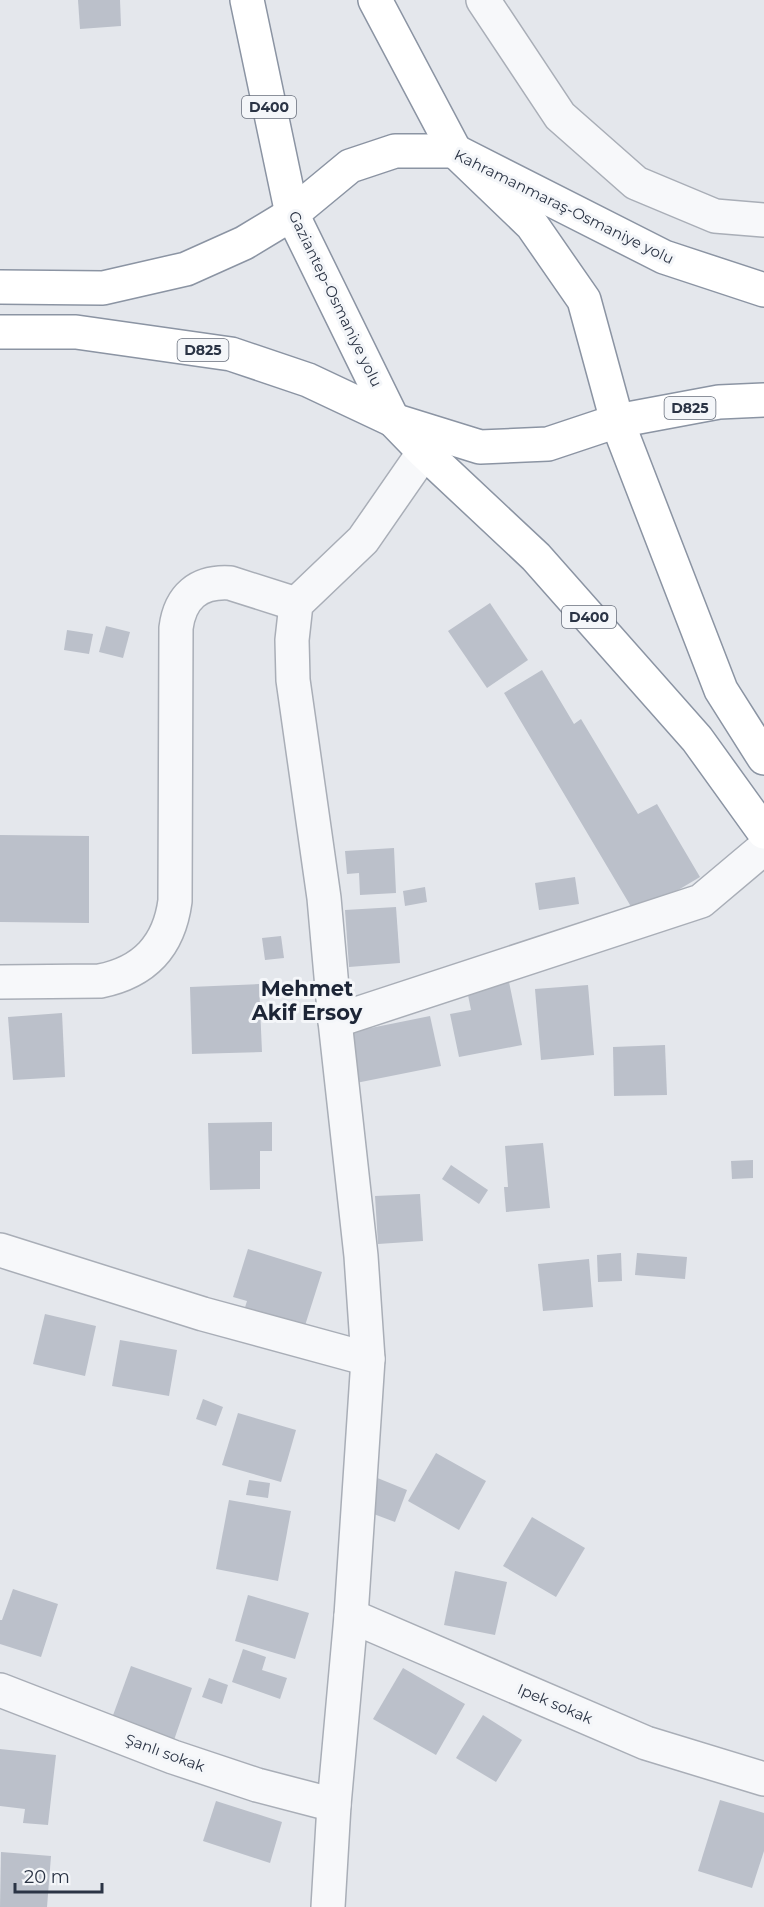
<svg xmlns="http://www.w3.org/2000/svg" width="764" height="1907" font-family="Montserrat,sans-serif">
<style>
.building{fill:#bbc0ca}
.lines{fill:none;stroke-linecap:round;stroke-linejoin:round}
.minor-casing{stroke:#a9aeb7;stroke-width:36}
.trunk-casing{stroke:#8b94a3;stroke-width:36}
.minor{stroke:#f7f8fa;stroke-width:33}
.trunk{stroke:#fff;stroke-width:33}
.labels{text-anchor:middle;stroke-width:6;stroke-linejoin:round;paint-order:stroke}
.shield{fill:#f4f6f9;stroke:#676e7b;stroke-width:1.5}
.shield-label{font-size:14px;font-weight:bold;fill:#2b3445}
.street-label{font-size:15px;fill:#2b3445;stroke:#f4f6f9}
.district-label{font-size:21px;font-weight:bold;fill:#1d2536;stroke:#f4f6f9}
</style>
<rect width="100%" height="100%" fill="#e4e7ec"/>
<g class="building">
<path d="M78,0H120L121,26L80,29Z"/>
<path d="M490,603L528,660L487,688L448,631Z"/>
<path d="M106,626L130,632L123,658L99,652Z"/>
<path d="M67,630L93,634L89,654L64,650Z"/>
<path d="M542,670L574,724L581,719L638,814L657,804L700,877L636,915L504,693Z"/>
<path d="M0,835L89,836V923L0,922Z"/>
<path d="M394,848L396,893L360,895L359,873L347,874L345,851Z"/>
<path d="M575,877L579,904L539,910L535,883Z"/>
<path d="M425,887L427,902L405,906L403,891Z"/>
<path d="M396,907L400,963L349,967L345,910Z"/>
<path d="M281,936L284,958L265,960L262,938Z"/>
<path d="M508,977L522,1045L459,1057L450,1014L471,1010L466,985Z"/>
<path d="M259,984L262,1052L192,1054L190,987Z"/>
<path d="M588,985L594,1055L541,1060L535,989Z"/>
<path d="M62,1013L65,1077L13,1080L8,1017Z"/>
<path d="M430,1016L441,1066L356,1083L346,1033Z"/>
<path d="M665,1045L667,1095L614,1096L613,1047Z"/>
<path d="M272,1122V1151H260V1189L210,1190L208,1123Z"/>
<path d="M543,1143L550,1208L506,1212L504,1187H508L505,1146Z"/>
<path d="M753,1160V1178L732,1179L731,1161Z"/>
<path d="M451,1165L488,1190L479,1204L442,1179Z"/>
<path d="M420,1194L423,1241L378,1244L375,1196Z"/>
<path d="M248,1249L322,1272L302,1335L242,1317L247,1301L233,1297Z"/>
<path d="M621,1253L622,1281L598,1282L597,1255Z"/>
<path d="M637,1253L687,1257L685,1279L635,1275Z"/>
<path d="M589,1259L593,1307L543,1311L538,1264Z"/>
<path d="M45,1314L96,1326L85,1376L33,1364Z"/>
<path d="M120,1340L177,1350L169,1396L112,1386Z"/>
<path d="M203,1399L223,1407L216,1426L196,1419Z"/>
<path d="M238,1413L296,1430L281,1482L222,1465Z"/>
<path d="M436,1453L486,1481L459,1530L408,1501Z"/>
<path d="M375,1477L407,1490L395,1522L363,1510Z"/>
<path d="M249,1480L270,1483L268,1498L246,1495Z"/>
<path d="M229,1500L291,1511L278,1581L216,1569Z"/>
<path d="M532,1517L585,1548L556,1597L503,1566Z"/>
<path d="M455,1571L507,1582L495,1635L444,1625Z"/>
<path d="M13,1589L58,1604L41,1657L0,1644V1620H2Z"/>
<path d="M248,1595L309,1613L295,1659L235,1641Z"/>
<path d="M243,1649L266,1657L262,1670L287,1678L280,1699L232,1682Z"/>
<path d="M131,1666L192,1688L174,1740L112,1718Z"/>
<path d="M403,1668L465,1704L436,1755L373,1719Z"/>
<path d="M209,1678L228,1685L222,1704L202,1697Z"/>
<path d="M483,1715L522,1740L496,1782L456,1758Z"/>
<path d="M0,1749L56,1755L48,1825L23,1823L25,1809L0,1806Z"/>
<path d="M720,1800L764,1813V1851L752,1888L698,1871Z"/>
<path d="M216,1801L282,1822L270,1863L203,1841Z"/>
<path d="M1,1852L51,1856L47,1907H0Z"/>
</g>
<g class="lines">
<g class="minor-casing">
<g id="minor">
<path d="M483,0L560,116L636,183L715,216L764,220"/>
<path d="M0,982L100,981C144,972 169,946 175,901L176,628C180,597 198,581 230,583L296,604"/>
<path d="M335,1021L701,901L764,848"/>
<path d="M0,1250L203,1314L368,1359"/>
<path d="M351,1616L646,1743L764,1779"/>
<path d="M0,1690L173,1757L257,1785L334,1805"/>
<path d="M328,1907L334,1805L351,1616L368,1359L361,1256L335,1021L324,898L293,680L292,640L296,604L363,540L424,452"/>
</g>
</g>
<g class="trunk-casing">
<g id="trunk">
<path d="M247,0L292,214L393,420L424,452L536,557L697,739L764,832"/>
<path d="M375,0L455,151L532,225L584,300L617,421L721,690L764,758"/>
<path d="M0,287L103,288L186,269L244,243L292,214L350,166L395,151H455L664,257L764,290"/>
<path d="M0,332H76L231,354L308,380L393,420L480,447L548,444L617,421L719,402L764,400"/>
</g>
</g>
<use href="#minor" class="minor"/>
<use href="#trunk" class="trunk"/>
</g>
<g class="labels">
<g class="shield">
<rect x="242" y="96" width="54" height="22" rx="4.5"/>
<rect x="177.5" y="339" width="51" height="22" rx="4.5"/>
<rect x="664.5" y="397" width="51" height="22" rx="4.5"/>
<rect x="562" y="606" width="54" height="22" rx="4.5"/>
</g>
<g class="shield-label">
<text x="269" y="112">D400</text>
<text x="203" y="355">D825</text>
<text x="690" y="413">D825</text>
<text x="589" y="622">D400</text>
</g>
<g class="street-label">
<text transform="translate(564 207) rotate(26)" y="5">Kahramanmaraş-Osmaniye yolu</text>
<text transform="translate(335 299) rotate(64)" y="5">Gaziantep-Osmaniye yolu</text>
<text transform="translate(555 1704) rotate(23)" y="5">Ipek sokak</text>
<text transform="translate(165 1753) rotate(20)" y="5">Şanlı sokak</text>
</g>
<g class="district-label">
<text x="307" y="996">Mehmet<tspan x="307" dy="24">Akif Ersoy</tspan></text>
</g>
</g>
<path d="M15 1883v9h87v-9" fill="none" stroke="#2b3445" stroke-width="3"/>
<text x="24" y="1883" font-size="18" fill="#2b3445" stroke="#f4f6f9" stroke-width="4.5" paint-order="stroke">20 m</text>
</svg>
